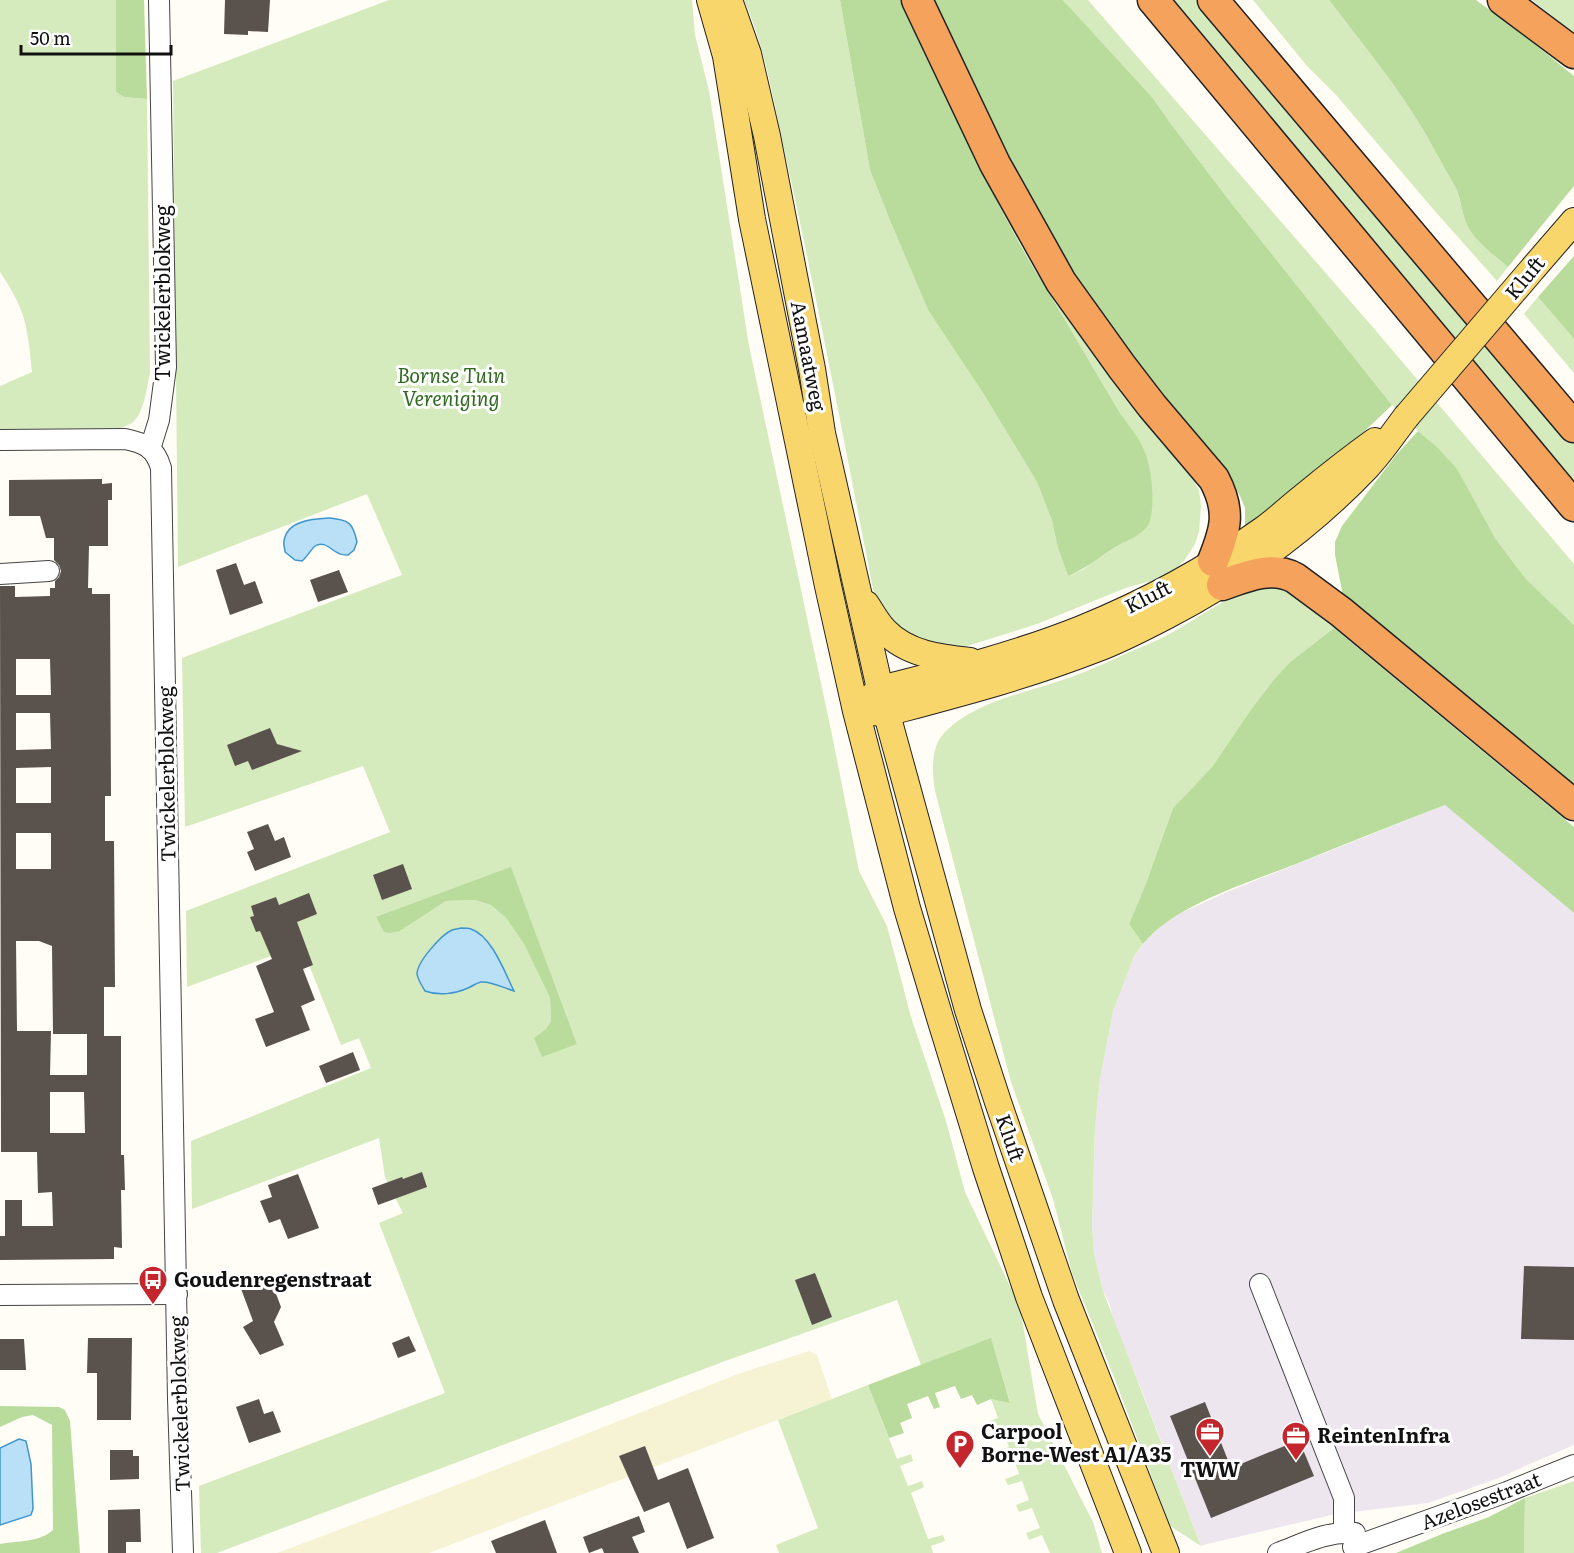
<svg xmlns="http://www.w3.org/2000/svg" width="1574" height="1553" font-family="Literata,serif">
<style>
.industrial{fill:#eee6ef}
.farmland{fill:#f6f3d4}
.green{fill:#d5ebbd;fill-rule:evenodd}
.forest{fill:#b9dc9c}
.water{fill:#b9e0f7;stroke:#3f96cf;stroke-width:1.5}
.building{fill:#5a524d;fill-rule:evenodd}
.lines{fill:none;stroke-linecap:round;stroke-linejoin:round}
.minor-casing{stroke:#444;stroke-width:22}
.major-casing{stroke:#222;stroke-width:28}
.highway-casing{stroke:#222;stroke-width:33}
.minor{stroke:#fff;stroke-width:20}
.major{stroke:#f9d66b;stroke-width:26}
.highway{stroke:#f5a25d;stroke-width:30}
.major-bridge-casing{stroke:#222;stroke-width:28;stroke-linecap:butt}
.major-bridge{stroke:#f9d66b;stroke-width:26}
.labels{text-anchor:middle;stroke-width:6;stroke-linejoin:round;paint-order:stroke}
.street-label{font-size:20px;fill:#111;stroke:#fff}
.park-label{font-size:20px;font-style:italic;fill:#2f6b1f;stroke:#fff}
.poi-label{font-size:20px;font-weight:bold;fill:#111;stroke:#fff;text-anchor:start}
</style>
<rect width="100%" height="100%" fill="#fffdf5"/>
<path class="industrial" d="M1445,805L1574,913V1445L1525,1466L1499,1478L1428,1503L1336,1514L1207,1544L1201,1546L1142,1391L1114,1322L1109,1302L1103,1291L1094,1253L1092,1225L1095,1128L1100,1079L1113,1012L1134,956L1147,939L1166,922L1181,913L1227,892Z"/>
<path class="farmland" d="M809,1351L817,1355L832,1399L429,1553H277L426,1497L738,1374Z"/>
<g class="green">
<path d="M0,0H116V92L124,97L147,99L150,373C147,386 144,414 132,423C127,426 120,428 115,431H0V386L32,372C30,354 28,327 21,310C16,297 8,284 0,272Z"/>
<path d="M389,0H692L695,35L709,91L749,346L832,735L859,871L887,926L911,1017L946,1121L965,1192L1020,1307L1038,1414L1093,1522L1102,1553H1050L1042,1535L1029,1540L1026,1533L1040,1528L1032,1508L1019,1512L1016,1505L1029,1500L1022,1481L1008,1485L1005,1479L1019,1474L1012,1454L998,1459L995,1452L1009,1447L1001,1427L987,1431L984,1423L998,1418L991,1399L1010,1402L991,1339L921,1365L897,1300L725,1361L217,1553H201L199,1486L445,1393L379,1223L403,1213L385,1177L379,1138L192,1209L191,1141L371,1068L359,1038L341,1045L301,945L187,987L186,911L390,832L363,766L185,827L182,658L402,575L367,494L178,567L173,81ZM511,868L577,1044L545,1030L551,1021L550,998L524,944L506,918L491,905L474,900L446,901L400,931L376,918ZM461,928L471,929L491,946L513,991L489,982H479L425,991L417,977L418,967L452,930Z"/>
<path d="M744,0H840L870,170L891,223L928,310L983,393L1037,482L1052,521L1058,548L1068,576L1082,570L1116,547L1139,534L1150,521L1152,503L1151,483L1149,466L1144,450L1118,410L1054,301L1114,381L1188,470L1199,490L1201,506L1199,532L1195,544L1186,558L1178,567L1164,576L1152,581L1128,587L1037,624L961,648L935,650L886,619L873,589C844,441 816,292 783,144C772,95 765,47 744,0Z"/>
<path d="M1063,0H1088L1371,325L1574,564V625L1525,578L1495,538L1437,447L1418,431L1392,405L1232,204L1171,124L1152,97Z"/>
<path d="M1163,0H1201L1574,438V482Z"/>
<path d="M1253,0H1329C1357,37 1387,73 1412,112C1428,136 1441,163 1456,188C1461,200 1462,214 1467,225C1475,240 1495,256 1508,267L1497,281L1433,209L1337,96L1307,66Z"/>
<path d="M1532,0H1574V33Z"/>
<path d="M1538,297L1574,339V373L1524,314Z"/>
<path d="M1264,586L1278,587L1293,595L1334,628L1290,662L1250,711L1212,767L1173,808L1145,886L1129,924L1143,944L1134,956L1113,1012L1100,1079L1095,1128L1092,1225L1094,1253L1103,1291L1201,1546L1170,1526L1114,1377L1072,1273L1053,1199L1011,1082L935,791C932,771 930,746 946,731C978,700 1031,692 1071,677C1089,671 1107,662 1125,654C1141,647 1157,641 1171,633C1201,617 1230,593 1264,586Z"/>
<path d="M868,1385L897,1459L911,1454L913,1461L900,1466L908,1486L922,1481L924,1487L911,1493L928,1539L943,1535L945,1541L931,1546L933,1553H779L776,1545L818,1528L778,1420Z"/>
<path d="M1574,1481V1553H1524L1525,1498Z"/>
</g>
<g class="forest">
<path d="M116,0H144L147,99L124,97L116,92Z"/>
<path d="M840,0H901C942,88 981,177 1029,260C1037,275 1047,288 1055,303C1076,338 1096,373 1117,408C1125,422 1138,435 1144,450C1152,467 1155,503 1150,521C1145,535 1125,541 1114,548C1099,558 1085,569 1068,576L1058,548L1052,521L1037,482L983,393L928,310L891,223L870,170Z"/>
<path d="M931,0H1063L1152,97L1171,124L1232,204L1392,405C1346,450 1297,491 1245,528V508L1240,496L1233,483L1212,456L1076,295Z"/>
<path d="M1329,0H1476L1526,37L1574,76V186L1508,267C1495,256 1474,240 1467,225C1462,214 1461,200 1456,188C1441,163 1428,136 1412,112C1387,73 1357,37 1329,0Z"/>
<path d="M1574,256V339L1538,297Z"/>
<path d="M1418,431L1437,447L1457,469L1495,538L1525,578L1574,625V792L1344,601L1335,555V542L1342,526L1396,455Z"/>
<path d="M1334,628L1574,827V913L1445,805C1395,824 1345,844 1296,864C1250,882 1174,905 1143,944L1129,924L1145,886L1173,808L1212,767L1250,711L1273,681L1290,662Z"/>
<path d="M511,867L577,1044L542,1057L534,1038L545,1030L551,1021L550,998L524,944L506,918L491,905L474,900L446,901L400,931L390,933L384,932L376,917Z"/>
<path d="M991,1338L1010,1403L991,1399L977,1405L972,1395L961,1399L955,1386L935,1393L940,1407L934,1409L928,1396L907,1404L912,1418L900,1423L904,1433L889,1438L868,1385Z"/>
<path d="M0,1406L59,1407L65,1410L70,1421L80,1553H0V1544C16,1541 41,1542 53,1530L52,1425L33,1415L22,1417L0,1427Z"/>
<path d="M1525,1498L1524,1553H1396L1442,1534L1489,1517Z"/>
</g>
<g class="water">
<path d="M330,518C349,520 353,523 357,542L354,550L348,555C344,555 341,555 338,553C331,550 324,540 315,546C312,548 307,557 302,561L295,560L285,552C285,548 283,545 284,541C287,520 313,519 330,518Z"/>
<path d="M461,928C464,928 468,928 471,929C492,936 505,973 514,991C504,988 491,981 481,982C476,983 473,986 468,988C455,994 438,996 425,991C422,986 418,980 417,974C417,962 441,935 452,930C455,929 458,929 461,928Z"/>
<path d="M19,1439L26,1441L31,1464L33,1509L31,1515L0,1525V1448Z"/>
</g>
<g class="building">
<path d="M225,0H270L268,32L248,31V35L224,34Z"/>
<path d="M102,479V484L112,483V500H108V546H89L88,588H92V594H110L111,796H105V841H114L115,987H104V1036H121V1155H124L125,1190H121L122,1248L114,1247V1259L0,1260V1236H5V1200H22V1226H53L52,1192L38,1193L37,1152H1L0,586H15V597L50,596V588H55V581L59,577L61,571L59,565L54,560V538H46L40,516H9V480ZM16,659H50L51,695H16ZM16,713H50L51,749L16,750ZM51,767V803H16V768ZM16,833H51V869H16ZM16,941H39L52,946L53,1034H87V1075H50L51,1031H17ZM50,1092H84L85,1133H50Z"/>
<path d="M236,563L244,585L255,581L263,603L230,615L216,570Z"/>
<path d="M339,570L348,592L318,602L310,580Z"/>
<path d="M270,728L277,744L302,751L252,770L248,761L235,766L227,745Z"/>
<path d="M268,824L275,841L284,837L291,857L255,871L247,852L254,849L247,832Z"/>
<path d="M403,864L412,889L382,900L373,875Z"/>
<path d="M309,893L317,914L297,922L313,965L303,969L315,1000L301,1006L310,1030L266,1047L255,1019L274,1012L256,966L272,959L260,931L256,932L250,917L254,916L251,906L276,897L279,905Z"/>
<path d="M353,1052L360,1070L326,1083L319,1066Z"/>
<path d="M422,1172L427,1187L378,1205L372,1188L402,1177L403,1179Z"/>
<path d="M298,1174L319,1228L288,1239L280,1219L269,1223L260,1201L272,1197L268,1185Z"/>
<path d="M1524,1266L1574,1267V1340L1521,1339Z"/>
<path d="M815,1273L832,1317L812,1325L795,1280Z"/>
<path d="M269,1275L281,1307L274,1322L284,1345L260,1355L243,1327L253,1321L240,1286Z"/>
<path d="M409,1336L416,1351L398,1358L392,1343Z"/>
<path d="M88,1338H132L131,1420H97V1373H87Z"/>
<path d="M0,1339H24L26,1370H0Z"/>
<path d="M259,1399L264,1414L273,1411L281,1432L249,1443L236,1407Z"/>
<path d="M1205,1402L1231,1468L1299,1440L1314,1476L1211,1518L1170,1416Z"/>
<path d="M645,1446L658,1480L688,1468L714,1538L687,1549L669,1502L644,1512L619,1456Z"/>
<path d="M110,1450H133V1456H139V1479L110,1480Z"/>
<path d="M140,1509L141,1542H126V1553H108V1510Z"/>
<path d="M639,1516L645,1532L632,1537L639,1553H604L602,1548L589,1553L583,1537Z"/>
<path d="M545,1520L557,1553H496L491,1541Z"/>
</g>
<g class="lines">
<g class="minor-casing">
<g id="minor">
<path d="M0,440L125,439C144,443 155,447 161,468L178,1399L183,1553"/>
<path d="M150,449L159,420L166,367L159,0"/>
<path d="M0,574L49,571"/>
<path d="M1260,1284L1344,1498V1532"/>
<path d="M0,1295L177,1294"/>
<path d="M1353,1547L1507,1492L1574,1465"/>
<path d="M1278,1553C1305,1543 1326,1531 1355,1533"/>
</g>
</g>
<g class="major-casing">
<g id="major">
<path d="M710,0L726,56L752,219L828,586L856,711L907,908L940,1018L986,1168L1029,1297L1128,1553"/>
<path d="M729,0L748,54L767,136L812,369L822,433L880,689L968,1010L998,1102L1066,1300L1166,1553"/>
<path d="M1535,266L1574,221"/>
<path d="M866,604C872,613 877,623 885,631C907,654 940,658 970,661"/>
<path d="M869,699L880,689C948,672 1016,655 1081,629C1143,604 1209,568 1264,529C1278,519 1290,507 1303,497C1326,478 1350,459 1375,441"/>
<path d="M871,712L886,713C957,694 1027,676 1096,649C1120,640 1143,628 1166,616C1241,577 1308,529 1367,467C1381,452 1393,434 1406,417"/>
</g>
</g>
<g class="highway-casing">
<g id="highway">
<path d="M917,0L995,164L1061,282L1122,367L1152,406L1214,479C1231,511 1226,529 1213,561"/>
<path d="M1153,0L1574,506"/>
<path d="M1213,0L1574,427"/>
<path d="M1503,0L1574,53"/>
<path d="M1222,585C1245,577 1272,565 1295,578L1341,612L1574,805"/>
</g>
</g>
<use href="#minor" class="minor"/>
<use href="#major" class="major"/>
<use href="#highway" class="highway"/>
<g class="major-bridge-casing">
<path id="major-bridge" d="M1406,417L1535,266"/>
</g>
<use href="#major-bridge" class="major-bridge"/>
</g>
<defs>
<g id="bus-pin" transform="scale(1.5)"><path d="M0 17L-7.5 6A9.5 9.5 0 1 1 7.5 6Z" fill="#c4262e" stroke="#fff"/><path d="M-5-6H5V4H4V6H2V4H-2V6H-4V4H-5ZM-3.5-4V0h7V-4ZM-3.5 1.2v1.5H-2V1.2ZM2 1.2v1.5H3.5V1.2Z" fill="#fff"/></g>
<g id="office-pin" transform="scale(1.5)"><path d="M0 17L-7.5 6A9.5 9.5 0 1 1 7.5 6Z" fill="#c4262e" stroke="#fff"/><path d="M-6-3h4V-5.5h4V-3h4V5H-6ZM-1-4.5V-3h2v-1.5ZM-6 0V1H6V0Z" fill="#fff"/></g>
<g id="parking-pin" transform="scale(1.5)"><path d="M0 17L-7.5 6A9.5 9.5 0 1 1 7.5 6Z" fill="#c4262e" stroke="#fff"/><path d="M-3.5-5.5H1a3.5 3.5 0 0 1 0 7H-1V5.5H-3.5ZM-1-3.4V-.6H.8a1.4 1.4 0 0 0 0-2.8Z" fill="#fff"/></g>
</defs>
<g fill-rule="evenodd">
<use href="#bus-pin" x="153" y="1280"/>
<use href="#office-pin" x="1210" y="1432"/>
<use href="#office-pin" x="1296" y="1436"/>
<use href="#parking-pin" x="960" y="1444"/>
</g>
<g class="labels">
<g class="street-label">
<text transform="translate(1525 278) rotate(-50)" y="7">Kluft</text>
<text transform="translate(163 293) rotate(-90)" y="7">Twickelerblokweg</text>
<text transform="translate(808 356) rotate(79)" y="7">Aamaatweg</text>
<text transform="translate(1148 597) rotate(-27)" y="7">Kluft</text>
<text transform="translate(167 774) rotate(-91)" y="7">Twickelerblokweg</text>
<text transform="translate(1010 1138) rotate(71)" y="7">Kluft</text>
<text transform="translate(180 1404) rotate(-92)" y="7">Twickelerblokweg</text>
<text transform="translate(1481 1501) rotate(-21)" y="7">Azelosestraat</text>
</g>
<g class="park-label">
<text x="451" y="383">Bornse Tuin<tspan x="451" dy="23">Vereniging</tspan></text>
</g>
<g class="poi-label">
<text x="174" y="1287">Goudenregenstraat</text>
<text x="981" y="1439">Carpool<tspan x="981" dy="23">Borne-West A1/A35</tspan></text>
<text x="1317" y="1443">ReintenInfra</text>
<text x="1210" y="1477" text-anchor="middle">TWW</text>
</g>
</g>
<path d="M21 45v9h150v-9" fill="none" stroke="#111111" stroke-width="3"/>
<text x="30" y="45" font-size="18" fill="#111111" stroke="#ffffff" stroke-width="4.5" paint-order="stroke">50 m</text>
</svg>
